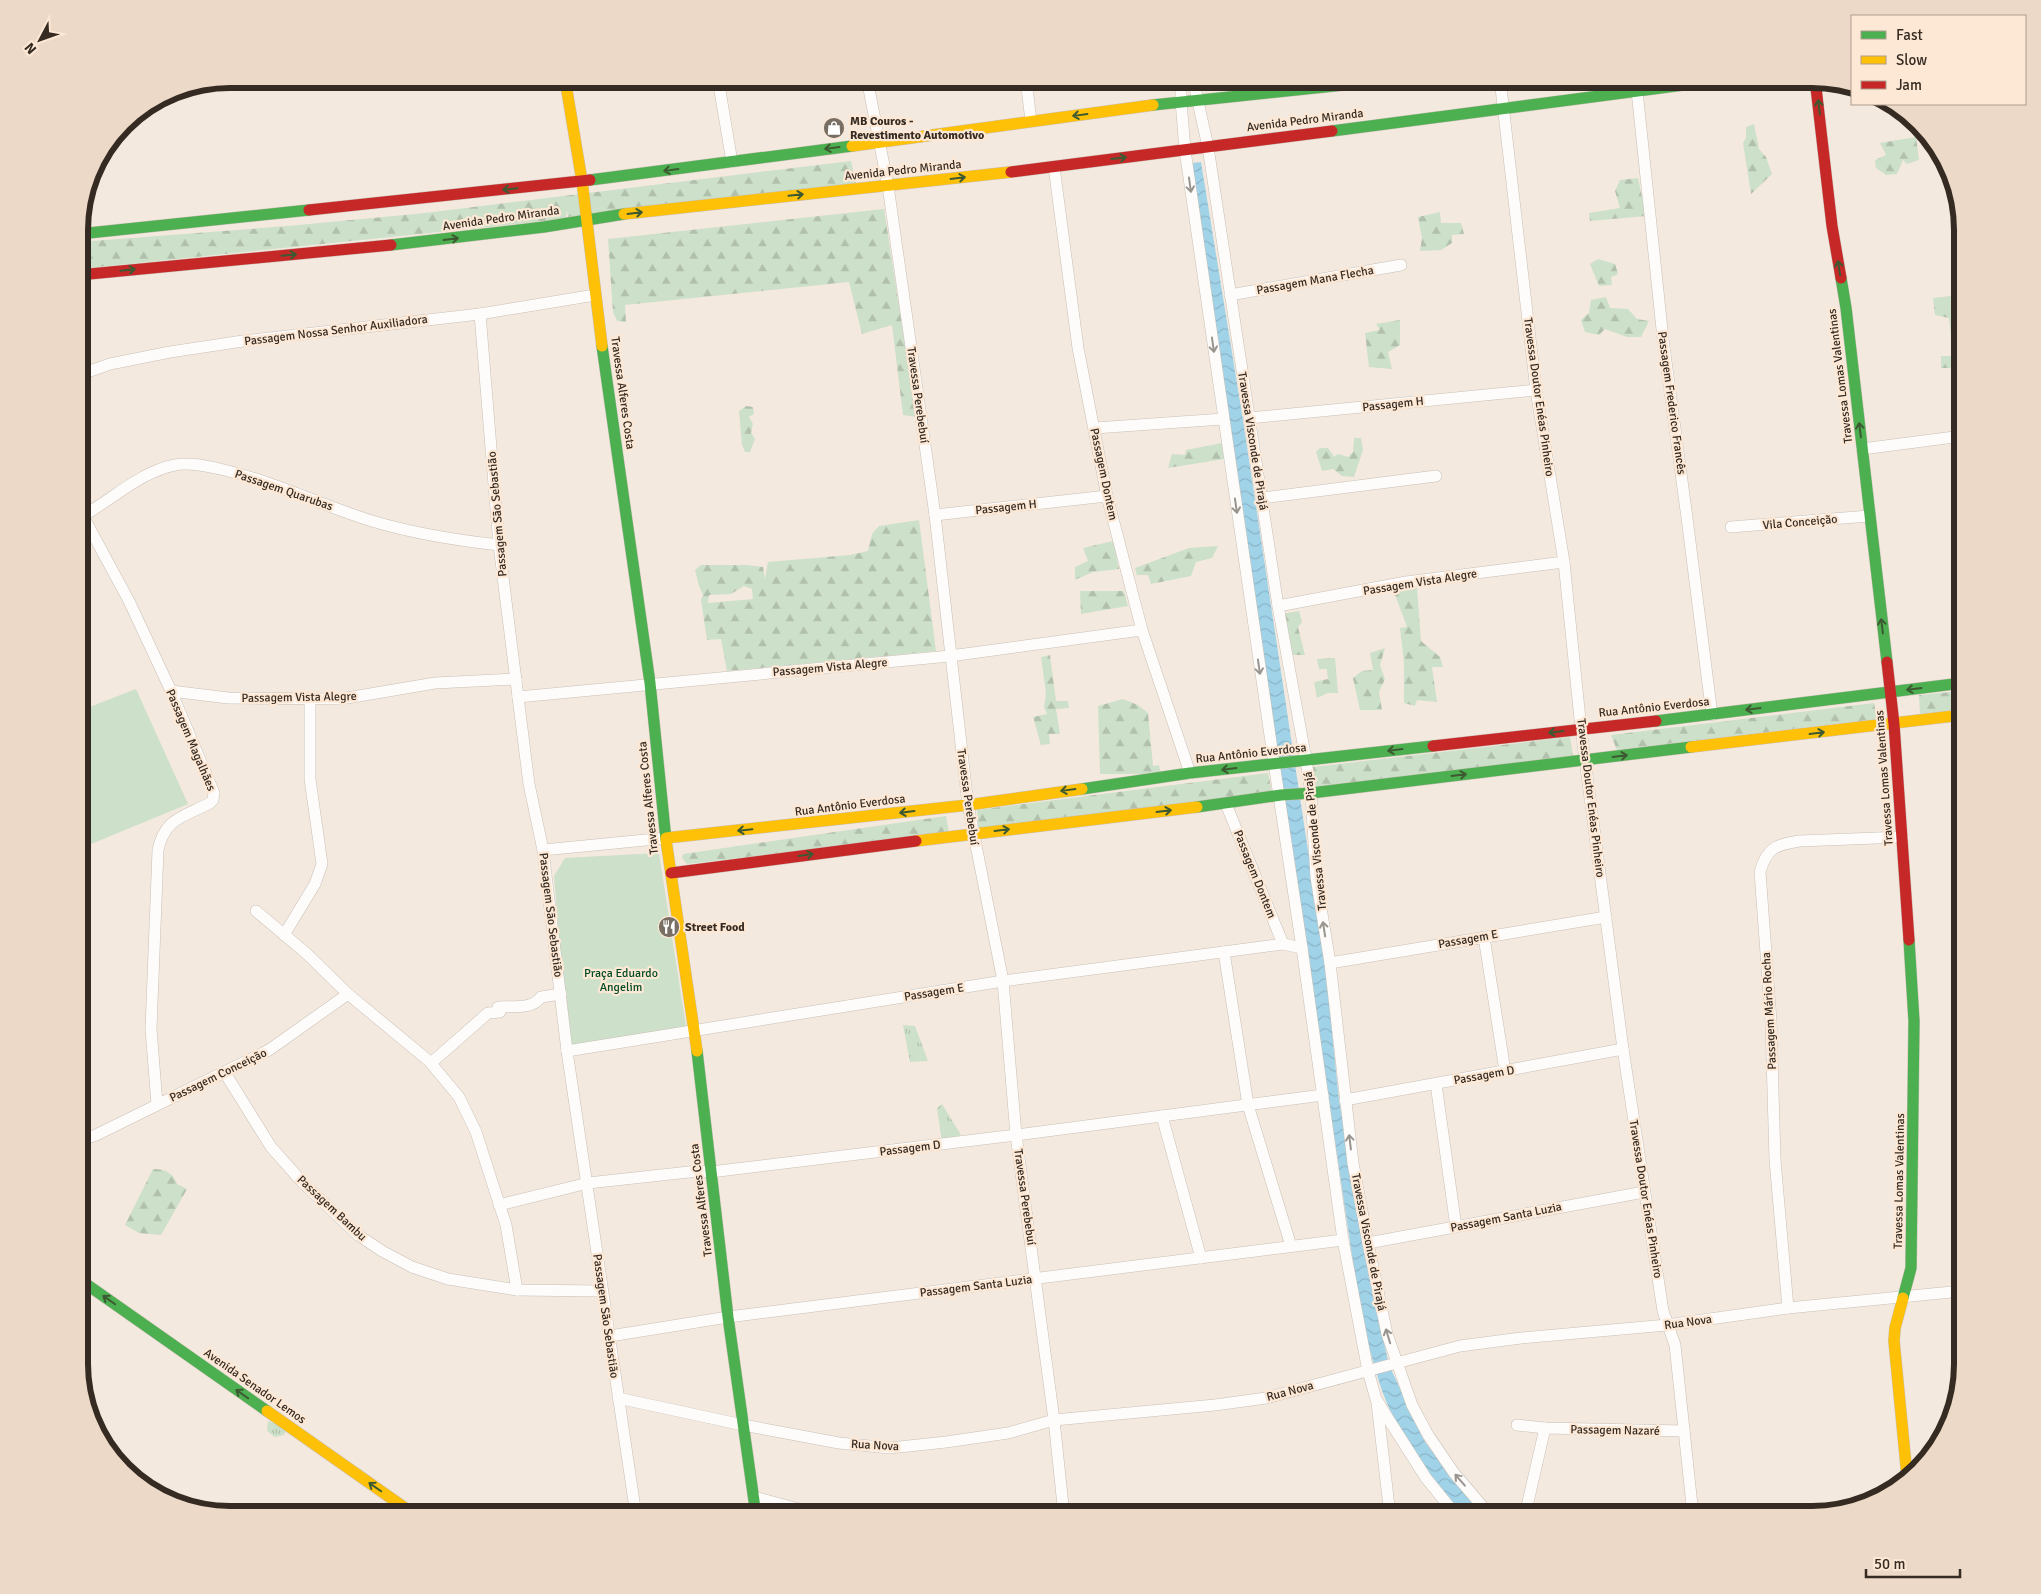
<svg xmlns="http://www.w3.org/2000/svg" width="2041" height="1594" font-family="Signika,sans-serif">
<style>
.grass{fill:url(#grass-tufts)}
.forest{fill:url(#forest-firs);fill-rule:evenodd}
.park{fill:#cde0c9}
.water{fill:url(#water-waves)}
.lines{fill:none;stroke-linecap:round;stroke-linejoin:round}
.street-casing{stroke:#c9bfb6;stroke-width:12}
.fast-casing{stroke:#c9bfb6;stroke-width:12}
.slow-casing{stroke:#c9bfb6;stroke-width:12}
.jam-casing{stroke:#c9bfb6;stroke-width:12}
.street{stroke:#fdfcfa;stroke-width:11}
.fast{stroke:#4caf50;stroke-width:11}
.slow{stroke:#ffc107;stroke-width:11}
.jam{stroke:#c62828;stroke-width:11}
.oneway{stroke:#3d5932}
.oneway2{stroke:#99948e}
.labels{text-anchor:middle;stroke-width:4.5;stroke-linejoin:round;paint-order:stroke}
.street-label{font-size:12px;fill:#352b22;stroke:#fde8d5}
.poi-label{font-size:12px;font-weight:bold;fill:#352b22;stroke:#fde8d5;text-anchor:start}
.park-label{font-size:12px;fill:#004b24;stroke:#fde8d5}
.rim{fill:none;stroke:#352b22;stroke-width:6}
</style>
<defs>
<pattern id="grass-tufts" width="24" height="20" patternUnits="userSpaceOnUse" patternTransform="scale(1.25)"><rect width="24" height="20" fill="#cde0c9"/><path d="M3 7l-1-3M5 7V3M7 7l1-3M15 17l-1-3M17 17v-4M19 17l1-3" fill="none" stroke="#b1c0ac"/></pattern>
<pattern id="forest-firs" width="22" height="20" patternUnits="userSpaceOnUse" patternTransform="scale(1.25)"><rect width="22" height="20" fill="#cde0c9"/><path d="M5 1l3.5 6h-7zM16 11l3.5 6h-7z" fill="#b1c0ac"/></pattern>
<pattern id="water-waves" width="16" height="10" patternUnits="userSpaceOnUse" patternTransform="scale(1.25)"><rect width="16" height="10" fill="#a1d3e8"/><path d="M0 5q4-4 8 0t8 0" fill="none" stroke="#8bb5c7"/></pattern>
</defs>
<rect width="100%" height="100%" fill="#f4e9de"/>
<g class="grass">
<path d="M903,1025L915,1026L928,1061L910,1062Z"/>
<path d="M942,1104L961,1135L942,1142L937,1108Z"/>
<path d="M268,1421L287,1428L284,1435L275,1437L267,1431Z"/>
</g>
<g class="forest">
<path d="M1754,124L1759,149L1766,157L1772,174L1751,194L1743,143L1746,138V127Z"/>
<path d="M1916,137L1919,160L1907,164L1903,160L1897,174L1886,175L1876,168L1875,160L1886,155L1880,143Z"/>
<path d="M851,161L856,183L568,217L567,210L566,217L555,220L79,269V242L288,226L425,213Z"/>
<path d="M1638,178L1646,216L1590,221L1589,213L1620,208L1615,191L1620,180Z"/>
<path d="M884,209L916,417L903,415L892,325L862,334L849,282L625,305L626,322L617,321L613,312L608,239Z"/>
<path d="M1440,212L1441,223H1461L1464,234L1452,235V243L1441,250L1420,251L1422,238L1418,217Z"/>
<path d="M1598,259L1615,264L1618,274L1611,277L1612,285L1599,286L1590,264Z"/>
<path d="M1962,295V336L1951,337L1949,318L1935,315L1933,298Z"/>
<path d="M1606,297L1610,308L1628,309L1637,319L1649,321L1641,337H1627L1605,329L1599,335L1585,332L1581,320L1589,313L1591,300Z"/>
<path d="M1400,320V345L1388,352L1392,369L1369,367L1365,333L1380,330L1376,324Z"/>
<rect x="1941" y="356" width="21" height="12"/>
<path d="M746,406L753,407L754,414L749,417L753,424L751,433L755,439L750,452H745L742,445L739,411Z"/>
<path d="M1354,438H1361L1363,450L1354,477L1342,476L1333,469L1322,471L1316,452L1320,448H1328L1334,457L1338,454L1348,457L1353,452Z"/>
<path d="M1222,443L1224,459L1168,468L1172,454L1185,455L1186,450Z"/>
<path d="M1962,485V512H1952V486Z"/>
<path d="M919,520L936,651L727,671L721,639L707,640L701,600L703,595L699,586L695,570L701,565H747L763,567L765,579L768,562L850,555L868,551L872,534L879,526ZM744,586L752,589L753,599L708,603L709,595L731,594Z"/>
<path d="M1113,541L1119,569L1093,572L1075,580V567L1088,561L1083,548Z"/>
<path d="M1218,546L1212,558L1196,562L1191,576L1151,584L1148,575H1137L1135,568L1189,548Z"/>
<path d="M1417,588L1421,641L1440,657L1443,667H1432L1437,702L1417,700L1415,706L1404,703V663L1400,628L1407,627L1394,592Z"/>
<path d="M1080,591H1124L1128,606L1081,614Z"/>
<path d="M1299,611L1302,622L1298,627L1305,655H1291L1282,614Z"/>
<path d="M1385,648L1380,665L1385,679L1379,692L1382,710H1360L1353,678L1362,671L1373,670L1370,653Z"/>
<path d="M1050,655L1056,701H1068L1069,708L1056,709L1060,734H1049L1050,744L1041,745L1033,717L1047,714L1044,707L1046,693L1041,657Z"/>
<path d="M1335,658L1338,693H1328L1317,698L1314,682L1328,679L1327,669H1319L1317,659Z"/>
<path d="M1962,691V709L1920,714L1919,695Z"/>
<path d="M1123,699L1138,705L1148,713L1153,766L1159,765L1161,774H1100L1098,706Z"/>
<path d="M1874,703L1877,719L1617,750L1611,735Z"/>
<path d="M1570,737L1573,756L1315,788L1313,767Z"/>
<path d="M1268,773L1272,793L979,830L977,810Z"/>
<path d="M946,816L949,833L687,864L682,858L683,854Z"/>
<path d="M153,1169C165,1169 174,1173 177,1184L187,1189L161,1235L139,1233L125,1225Z"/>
</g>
<g class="park">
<path d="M136,689L188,804L79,849V711Z"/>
<path d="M659,853L686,1027L568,1048L554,876L565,858Z"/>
</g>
<path class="water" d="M1201,162L1243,420L1325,963L1339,1100L1381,1329L1389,1365L1425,1442L1482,1515H1464C1432,1482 1404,1443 1386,1401C1376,1376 1370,1348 1362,1323C1305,936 1244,550 1192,163Z"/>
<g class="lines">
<g class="street-casing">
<g id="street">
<path d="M718,79L732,162"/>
<path d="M867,79L888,186L935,515L968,805L1003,981L1016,1135L1054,1420L1064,1515"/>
<path d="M1026,79L1031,121"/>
<path d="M1181,79V101L1185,150L1274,763L1302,948L1343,1240L1368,1371L1376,1399L1389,1420L1426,1478L1456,1515"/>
<path d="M1193,79L1208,147L1278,606L1306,760L1311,793L1316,877L1330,963L1353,1163L1368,1243L1387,1334L1412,1405L1428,1435L1454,1473L1483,1507L1493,1515"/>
<path d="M1500,79L1536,390L1564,562L1581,729L1623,1049L1663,1311L1675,1345L1693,1515"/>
<path d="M1637,91L1663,339L1687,518L1712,715"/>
<path d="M1054,167L1078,348L1107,496L1142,630L1190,773"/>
<path d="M1230,295L1401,265"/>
<path d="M480,314L499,545L518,697L529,784L543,850L567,1051L636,1515"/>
<path d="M79,375L110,364L170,352L243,341L480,314L595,295"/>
<path d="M1250,418L1536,390"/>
<path d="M1095,428L1223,419"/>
<path d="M1862,449L1962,436"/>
<path d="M1262,498L1436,476"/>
<path d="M935,515L1107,496"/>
<path d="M83,516L129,601L171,691L214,793L213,800L210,803C183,817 165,818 158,850L151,1029L157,1104"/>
<path d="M79,518C111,501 139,472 175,465C189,462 207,466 220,469C273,481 320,505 372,521C415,534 454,540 499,545"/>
<path d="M1731,527L1869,516"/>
<path d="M1278,606L1406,582L1564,562"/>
<path d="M171,691L228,698L341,699L435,683L516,679"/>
<path d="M518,697L950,656L1142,630"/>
<path d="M1226,804L1283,944"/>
<path d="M543,850L666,838"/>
<path d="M256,911L306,953L348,994L429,1061L459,1097L476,1132L506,1225L517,1290"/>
<path d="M284,935L315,884L322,864L310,779V698"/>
<path d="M1484,937L1505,1071"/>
<path d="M1224,952L1248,1105L1291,1246"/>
<path d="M1330,963L1606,917"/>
<path d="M567,1051L1003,981L1283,944L1302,948"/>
<path d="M431,1063L488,1013L500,1012L498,1007C512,1006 532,1010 541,997L561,994"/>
<path d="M225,1073L271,1147L303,1183L358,1235L382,1251L412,1267L448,1279L517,1290L601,1291"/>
<path d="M1436,1084L1456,1227"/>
<path d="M1345,1100L1623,1049"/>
<path d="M1162,1116L1201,1258"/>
<path d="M79,1141L96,1135L269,1050L348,994"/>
<path d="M499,1205L588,1183L698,1171L711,1172L1016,1135L1323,1095"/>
<path d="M1368,1243L1644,1192"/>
<path d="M1788,1308L1775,1160L1771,1021L1760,872C1767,847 1776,845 1799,841L1902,837"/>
<path d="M610,1336L728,1317L1343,1240"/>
<path d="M618,1398L743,1425L839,1443L890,1448L946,1442L1008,1433L1054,1420L1215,1405L1266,1398L1460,1346L1521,1338L1667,1325L1788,1308L1962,1291"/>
<path d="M1377,1403L1390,1515"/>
<path d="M1517,1425L1545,1428L1684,1431"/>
<path d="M754,1497L821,1515"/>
<path d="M1525,1515L1545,1428"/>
</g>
</g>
<g class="fast-casing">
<g id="fast">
<path d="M1153,105L1401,79"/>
<path d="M1332,131L1729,79"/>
<path d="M590,180L852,146"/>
<path d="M79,234L309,210"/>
<path d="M391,245L544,227L624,214"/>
<path d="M1841,278L1846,308L1887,662"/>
<path d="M602,346L650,683L666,840"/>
<path d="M1656,721L1962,683"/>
<path d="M1082,789L1190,773L1433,746"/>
<path d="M1197,807L1281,795L1311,793L1691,747"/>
<path d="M697,1051L728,1317L756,1515"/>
<path d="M79,1279L267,1411"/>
<path d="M1903,1298L1911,1268L1914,1021L1909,940"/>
</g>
</g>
<g class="slow-casing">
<g id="slow">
<path d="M565,79L582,181L602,346"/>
<path d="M852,146L1153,105"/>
<path d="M624,214L1011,172"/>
<path d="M1691,747L1962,715"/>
<path d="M666,838L968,805L1082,789"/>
<path d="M666,840L697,1051"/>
<path d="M916,841L1197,807"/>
<path d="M1903,1298L1895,1328L1894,1341L1907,1476"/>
<path d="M267,1411L415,1515"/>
</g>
</g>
<g class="jam-casing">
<g id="jam">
<path d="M1815,79L1832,226L1841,278"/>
<path d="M1011,172L1332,131"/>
<path d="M309,210L590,180"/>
<path d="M79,275L391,245"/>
<path d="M1887,662L1894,724L1909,940"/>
<path d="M1433,746L1656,721"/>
<path d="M671,873L916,841"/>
</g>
</g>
<use href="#street" class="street"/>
<use href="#fast" class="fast"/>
<use href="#slow" class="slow"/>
<use href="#jam" class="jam"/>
</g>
<defs><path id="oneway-shaft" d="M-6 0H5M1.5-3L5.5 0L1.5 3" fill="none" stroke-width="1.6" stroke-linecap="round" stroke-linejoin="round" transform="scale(1.25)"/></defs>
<g class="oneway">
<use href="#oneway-shaft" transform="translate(1819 107) rotate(-97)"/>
<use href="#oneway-shaft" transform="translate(1080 115) rotate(172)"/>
<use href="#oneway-shaft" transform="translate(832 148) rotate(172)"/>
<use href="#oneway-shaft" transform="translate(1119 158) rotate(-7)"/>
<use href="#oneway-shaft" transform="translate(671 170) rotate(172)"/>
<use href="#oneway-shaft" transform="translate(958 178) rotate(-7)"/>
<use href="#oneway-shaft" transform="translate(510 189) rotate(174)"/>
<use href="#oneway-shaft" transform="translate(796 195) rotate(-6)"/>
<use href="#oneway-shaft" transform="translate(635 213) rotate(-7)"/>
<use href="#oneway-shaft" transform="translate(451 239) rotate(-7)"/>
<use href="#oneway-shaft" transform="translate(289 255) rotate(-5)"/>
<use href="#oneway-shaft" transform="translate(1839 268) rotate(-99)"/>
<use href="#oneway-shaft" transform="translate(128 270) rotate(-6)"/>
<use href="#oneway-shaft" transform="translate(1860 430) rotate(-97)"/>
<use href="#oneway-shaft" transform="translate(1882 626) rotate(-97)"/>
<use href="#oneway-shaft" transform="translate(1914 689) rotate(173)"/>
<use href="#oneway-shaft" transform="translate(1753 709) rotate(173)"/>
<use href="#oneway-shaft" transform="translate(1556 732) rotate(173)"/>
<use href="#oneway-shaft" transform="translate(1817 733) rotate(-7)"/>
<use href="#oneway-shaft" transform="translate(1395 750) rotate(173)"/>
<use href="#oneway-shaft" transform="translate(1620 756) rotate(-7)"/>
<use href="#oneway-shaft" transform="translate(1229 769) rotate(173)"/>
<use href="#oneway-shaft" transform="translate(1459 775) rotate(-7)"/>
<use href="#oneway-shaft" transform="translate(1068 790) rotate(172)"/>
<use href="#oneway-shaft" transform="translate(1164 811) rotate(-7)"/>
<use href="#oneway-shaft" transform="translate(907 812) rotate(173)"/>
<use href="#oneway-shaft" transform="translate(745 830) rotate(174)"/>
<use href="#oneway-shaft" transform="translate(1002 830) rotate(-7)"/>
<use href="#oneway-shaft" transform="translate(806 855) rotate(-8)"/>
<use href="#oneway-shaft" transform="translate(109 1300) rotate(-145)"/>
<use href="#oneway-shaft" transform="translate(242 1394) rotate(-145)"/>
<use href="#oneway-shaft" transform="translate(375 1487) rotate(-145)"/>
</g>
<g class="oneway2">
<use href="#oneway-shaft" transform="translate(1190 185) rotate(82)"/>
<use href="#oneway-shaft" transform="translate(1213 345) rotate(82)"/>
<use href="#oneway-shaft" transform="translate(1236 506) rotate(82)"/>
<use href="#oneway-shaft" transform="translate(1259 667) rotate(82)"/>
<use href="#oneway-shaft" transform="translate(1324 929) rotate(-99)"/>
<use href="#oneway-shaft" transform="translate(1350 1142) rotate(-97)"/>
<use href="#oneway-shaft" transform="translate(1388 1336) rotate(-107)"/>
<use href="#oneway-shaft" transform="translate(1460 1480) rotate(-131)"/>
</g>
<defs>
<g id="shop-disc" transform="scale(1.125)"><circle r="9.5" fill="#786e64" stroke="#fde8d5"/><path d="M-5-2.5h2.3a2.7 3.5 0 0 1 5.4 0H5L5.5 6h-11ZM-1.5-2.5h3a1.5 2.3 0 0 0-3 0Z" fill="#fff"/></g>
<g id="restaurant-disc" transform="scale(1.125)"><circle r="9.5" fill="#786e64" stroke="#fde8d5"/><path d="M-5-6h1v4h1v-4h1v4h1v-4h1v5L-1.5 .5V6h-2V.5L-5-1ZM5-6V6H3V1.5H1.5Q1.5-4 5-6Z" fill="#fff"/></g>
</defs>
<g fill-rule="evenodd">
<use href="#shop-disc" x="834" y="128"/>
<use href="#restaurant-disc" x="669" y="927"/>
</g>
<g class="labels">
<g class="street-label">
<text transform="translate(1305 120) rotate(-7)" y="4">Avenida Pedro Miranda</text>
<text transform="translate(903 170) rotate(-6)" y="4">Avenida Pedro Miranda</text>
<text transform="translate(501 218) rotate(-8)" y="4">Avenida Pedro Miranda</text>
<text transform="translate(1315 280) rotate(-10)" y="4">Passagem Mana Flecha</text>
<text transform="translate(336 330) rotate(-7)" y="4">Passagem Nossa Senhor Auxiliadora</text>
<text transform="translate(1840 376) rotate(-97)" y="4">Travessa Lomas Valentinas</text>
<text transform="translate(623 393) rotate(82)" y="4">Travessa Alferes Costa</text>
<text transform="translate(918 395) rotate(82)" y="4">Travessa Perebebuí</text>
<text transform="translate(1539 397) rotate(82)" y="4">Travessa Doutor Enéas Pinheiro</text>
<text transform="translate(1672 403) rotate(82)" y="4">Passagem Frederico Francês</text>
<text transform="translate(1393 404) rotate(-6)" y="4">Passagem H</text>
<text transform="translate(1253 441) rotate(81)" y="4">Travessa Visconde de Pirajá</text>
<text transform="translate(1104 474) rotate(78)" y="4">Passagem Dontem</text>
<text transform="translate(284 490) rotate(19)" y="4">Passagem Quarubas</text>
<text transform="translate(1006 507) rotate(-6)" y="4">Passagem H</text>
<text transform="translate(497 514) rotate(-95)" y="4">Passagem São Sebastião</text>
<text transform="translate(1800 522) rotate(-5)" y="4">Vila Conceição</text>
<text transform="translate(1420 582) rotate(-9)" y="4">Passagem Vista Alegre</text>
<text transform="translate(830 667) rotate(-5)" y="4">Passagem Vista Alegre</text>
<text transform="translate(299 697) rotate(-1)" y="4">Passagem Vista Alegre</text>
<text transform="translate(1654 707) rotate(-6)" y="4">Rua Antônio Everdosa</text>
<text transform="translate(191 740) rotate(67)" y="4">Passagem Magalhães</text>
<text transform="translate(1251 753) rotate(-6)" y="4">Rua Antônio Everdosa</text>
<text transform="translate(1884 778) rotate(-94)" y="4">Travessa Lomas Valentinas</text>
<text transform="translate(968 797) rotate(82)" y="4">Travessa Perebebuí</text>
<text transform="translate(648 798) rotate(-96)" y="4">Travessa Alferes Costa</text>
<text transform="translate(1591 798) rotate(83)" y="4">Travessa Doutor Enéas Pinheiro</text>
<text transform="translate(850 805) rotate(-7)" y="4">Rua Antônio Everdosa</text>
<text transform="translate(1315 841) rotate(-96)" y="4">Travessa Visconde de Pirajá</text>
<text transform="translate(1255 874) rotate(68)" y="4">Passagem Dontem</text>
<text transform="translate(551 915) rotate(83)" y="4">Passagem São Sebastião</text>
<text transform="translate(1468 939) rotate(-10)" y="4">Passagem E</text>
<text transform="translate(934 992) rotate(-9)" y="4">Passagem E</text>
<text transform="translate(1769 1011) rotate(-93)" y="4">Passagem Mário Rocha</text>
<text transform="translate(218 1075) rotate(-26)" y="4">Passagem Conceição</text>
<text transform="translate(1484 1075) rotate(-10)" y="4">Passagem D</text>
<text transform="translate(910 1148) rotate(-7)" y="4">Passagem D</text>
<text transform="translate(1899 1181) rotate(-89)" y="4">Travessa Lomas Valentinas</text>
<text transform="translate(1025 1197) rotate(82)" y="4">Travessa Perebebuí</text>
<text transform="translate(1646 1199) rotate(81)" y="4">Travessa Doutor Enéas Pinheiro</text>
<text transform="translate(701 1200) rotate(-97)" y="4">Travessa Alferes Costa</text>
<text transform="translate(332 1208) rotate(43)" y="4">Passagem Bambu</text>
<text transform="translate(1506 1217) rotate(-11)" y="4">Passagem Santa Luzia</text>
<text transform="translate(1369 1242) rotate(79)" y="4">Travessa Visconde de Pirajá</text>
<text transform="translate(976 1286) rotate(-7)" y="4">Passagem Santa Luzia</text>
<text transform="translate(606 1316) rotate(82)" y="4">Passagem São Sebastião</text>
<text transform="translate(1688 1322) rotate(-8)" y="4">Rua Nova</text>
<text transform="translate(255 1386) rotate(35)" y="4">Avenida Senador Lemos</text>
<text transform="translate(1290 1391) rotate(-15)" y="4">Rua Nova</text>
<text transform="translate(1615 1430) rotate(1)" y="4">Passagem Nazaré</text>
<text transform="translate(875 1445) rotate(3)" y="4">Rua Nova</text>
</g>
<g class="poi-label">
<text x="850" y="125">MB Couros -<tspan x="850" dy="14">Revestimento Automotivo</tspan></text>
<text x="685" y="931">Street Food</text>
</g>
<g class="park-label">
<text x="621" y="977">Praça Eduardo<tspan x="621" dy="14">Angelim</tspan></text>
</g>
</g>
<path d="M0 0H2041V1594H0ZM230 88H1812A142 142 0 0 1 1954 230V1364A142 142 0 0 1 1812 1506H230A142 142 0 0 1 88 1364V230A142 142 0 0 1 230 88Z" fill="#edd9c7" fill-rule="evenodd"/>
<path class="rim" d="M230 88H1812A142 142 0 0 1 1954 230V1364A142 142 0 0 1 1812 1506H230A142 142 0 0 1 88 1364V230A142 142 0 0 1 230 88Z"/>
<rect x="1851" y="15" width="175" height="90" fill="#fde8d5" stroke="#ad9c8d"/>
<rect x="1861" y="31" width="25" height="8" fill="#4caf50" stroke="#ad9c8d"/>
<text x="1896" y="40" font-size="15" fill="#352b22">Fast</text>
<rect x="1861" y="56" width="25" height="8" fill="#ffc107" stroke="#ad9c8d"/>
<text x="1896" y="65" font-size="15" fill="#352b22">Slow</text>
<rect x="1861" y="81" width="25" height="8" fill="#c62828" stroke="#ad9c8d"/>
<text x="1896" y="90" font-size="15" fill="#352b22">Jam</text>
<g transform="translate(40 40) rotate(229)" stroke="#fde8d5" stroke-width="4" paint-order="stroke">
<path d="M0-4L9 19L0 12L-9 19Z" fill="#352b22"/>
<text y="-8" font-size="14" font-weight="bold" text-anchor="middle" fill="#352b22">N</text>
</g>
<path d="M1866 1569v8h94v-8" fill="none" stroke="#352b22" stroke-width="2.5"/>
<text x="1874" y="1569" font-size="15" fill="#352b22" stroke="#fde8d5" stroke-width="4" paint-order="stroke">50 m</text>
</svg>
